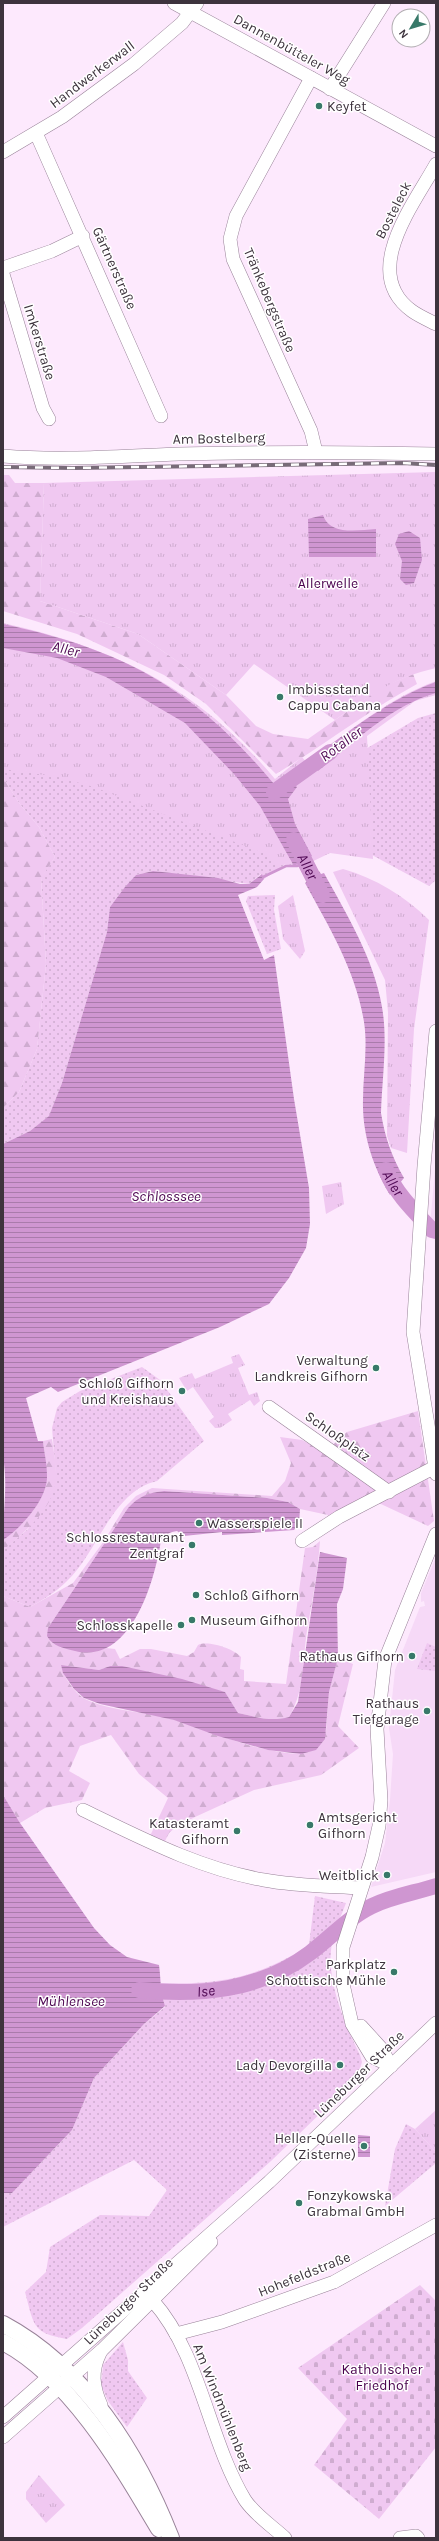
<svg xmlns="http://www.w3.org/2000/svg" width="439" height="2541" font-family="Karla,sans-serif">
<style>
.built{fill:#f6d9f7}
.grass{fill:url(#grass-dots)}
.forest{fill:url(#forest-firs)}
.cemetery{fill:url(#cemetery-stones)}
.park{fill:url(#park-tufts)}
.water{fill:url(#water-rules)}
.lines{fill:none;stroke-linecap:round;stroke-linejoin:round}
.stream{stroke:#cf96d1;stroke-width:2.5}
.river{stroke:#cf96d1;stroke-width:16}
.minor-casing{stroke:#988298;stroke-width:14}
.major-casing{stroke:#988298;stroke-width:18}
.minor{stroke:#fff;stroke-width:13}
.major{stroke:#fff;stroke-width:16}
.rail-casing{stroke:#786b78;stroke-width:4}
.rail{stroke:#fff;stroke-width:2.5;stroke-dasharray:8;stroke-linecap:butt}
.poi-dot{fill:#387969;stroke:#fff;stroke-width:1.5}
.labels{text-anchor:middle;stroke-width:3;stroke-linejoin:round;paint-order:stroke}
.street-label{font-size:14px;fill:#3d333d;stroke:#fff}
.poi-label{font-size:14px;fill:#3d333d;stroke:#fff;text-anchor:end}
.park-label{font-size:14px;fill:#49014d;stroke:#fff}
.water-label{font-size:15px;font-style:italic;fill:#4e0752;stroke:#fff}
</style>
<defs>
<pattern id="grass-dots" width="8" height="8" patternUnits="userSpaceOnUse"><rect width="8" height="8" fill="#f0c8f1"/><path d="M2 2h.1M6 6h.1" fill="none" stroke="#cfacd0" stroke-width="1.8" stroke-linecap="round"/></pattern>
<pattern id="forest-firs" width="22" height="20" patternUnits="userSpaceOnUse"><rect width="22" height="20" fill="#f0c8f1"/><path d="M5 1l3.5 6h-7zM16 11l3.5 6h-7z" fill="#cfacd0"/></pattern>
<pattern id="cemetery-stones" width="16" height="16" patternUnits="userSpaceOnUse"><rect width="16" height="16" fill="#f0c8f1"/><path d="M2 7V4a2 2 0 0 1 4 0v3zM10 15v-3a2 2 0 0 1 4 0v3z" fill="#cfacd0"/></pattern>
<pattern id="park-tufts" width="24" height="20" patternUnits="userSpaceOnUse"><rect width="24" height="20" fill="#f0c8f1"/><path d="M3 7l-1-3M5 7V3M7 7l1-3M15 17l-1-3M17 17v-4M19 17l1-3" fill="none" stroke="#cfacd0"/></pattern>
<pattern id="water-rules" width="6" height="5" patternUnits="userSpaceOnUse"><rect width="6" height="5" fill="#cf96d1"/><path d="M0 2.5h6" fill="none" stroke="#a97bab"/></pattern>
</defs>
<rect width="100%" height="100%" fill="#fde9fd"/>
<g class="built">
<path d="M436,1159V1227L430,1225Z"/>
<path d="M436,1557V1872L371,1887L385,1843L390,1800L393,1754L389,1728L395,1670L420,1607L425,1606L424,1601L421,1602V1593Z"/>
</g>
<g class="grass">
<path d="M3,648L291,860L264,879L261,874L249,884L153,871L136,875L110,907L107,932L62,1083L49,1117L30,1131L3,1144V1108L19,1092L37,1049L46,964L41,877L55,857L39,827L19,803L3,777Z"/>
<path d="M436,713V880L429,886L372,855L332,769L418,718Z"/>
<path d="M275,895L274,910L281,949L267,954L246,901L248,896Z"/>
<path d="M142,1367L160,1380L204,1441L157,1481C112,1491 98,1552 67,1581C56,1592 43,1600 30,1607L3,1596V1550L28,1529L56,1475L52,1428L57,1408L62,1402L80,1391Z"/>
<path d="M427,1643L436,1647V1671L417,1669Z"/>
<path d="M315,1896L346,1903C341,1916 335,1930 332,1944C325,1978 345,2025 360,2055L362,2062L357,2078L271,2161L82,2328L67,2339C31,2333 34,2324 25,2292L46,2272L50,2247L100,2215L149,2216L167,2190L134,2160L3,2227V2193H12L72,2130L94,2078L144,2024L165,2007L160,1992L161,1983C218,1985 261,1977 309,1945Z"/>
<path d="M406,2124L415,2129L436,2152V2163L385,2206L395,2149Z"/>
<path d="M123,2342L128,2360V2371L147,2398L127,2427L108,2401L99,2380L102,2379L103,2365Z"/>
</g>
<g class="forest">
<path d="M3,475H9L15,483H44L40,601L138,634L226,695L256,726L273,734L308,739L382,687L413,674L417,684C368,711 324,745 276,774L206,704L164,675L77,634L3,611Z"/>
<path d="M3,777L19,803L39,827L55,857L41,878L46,964L37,1049L19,1092L3,1108Z"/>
<path d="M418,1411L434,1521L428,1526L368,1498L326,1521L328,1515L300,1509L288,1502L267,1498L164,1491C148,1493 139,1497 128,1508L48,1628L49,1639L95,1652L106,1648L115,1649L120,1659L140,1649H151L187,1656L194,1652L198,1645C208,1640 234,1649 241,1657L240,1669L244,1670V1681L286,1684L305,1548L313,1547L320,1541C318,1570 313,1597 308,1625C302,1656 306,1689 289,1717C271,1722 256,1717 238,1713L225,1692L110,1666L99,1670L61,1665C64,1677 74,1693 85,1699C112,1712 146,1711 175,1720C216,1733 257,1753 301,1754L326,1731L329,1692L338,1658L353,1664L338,1726L359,1748L321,1775L254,1790L195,1817L176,1827L169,1833L164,1843L150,1836L168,1798L139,1774L111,1735L80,1746L69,1771L90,1783L82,1800L45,1808L20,1823L3,1795V1596L30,1607L73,1583L104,1541L124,1508L136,1496L152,1488L272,1496L285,1481L291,1463L280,1437L302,1440L325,1452L347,1432Z"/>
<path d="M52,1439C54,1454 58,1471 55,1486C50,1511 22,1535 3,1550V1540L47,1475L43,1441Z"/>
</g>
<path class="cemetery" d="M420,2285L436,2301V2447L379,2519L314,2465L347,2419L298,2368Z"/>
<g class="park">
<path d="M436,472V668C393,678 370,695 335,720L254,664L226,695L138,634L40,601L44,483Z"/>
<path d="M3,623C116,648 200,689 275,779L302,757L307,763C348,732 387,699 436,681V695L415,701L367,736L373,859L330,853L301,867L276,863L263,853L94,787L58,777L3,769Z"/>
<path d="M343,869C375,878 405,896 429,920L414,1029L407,1153L391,1148L387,1136L388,1012L385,980L333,872Z"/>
<path d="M293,895L305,951L300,959L283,939L278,906Z"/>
<path d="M341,1182L344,1204L326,1214L322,1186Z"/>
<path d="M239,1354L245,1365L238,1368L249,1395L257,1392L260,1401L254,1406L250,1400L228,1414L232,1420L220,1428H215L209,1421L214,1417L193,1387L187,1391L179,1378L192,1373L195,1379L233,1363L231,1357Z"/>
<path d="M436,2110V2152L415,2129Z"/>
<path d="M39,2475L65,2505L46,2523L26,2499V2492Z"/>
</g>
<g class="water">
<path d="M323,515C330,536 358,530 376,529V557H309L308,519Z"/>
<path d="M409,531L420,538L422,560L414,583L406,585L400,579L402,561L395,544L399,534Z"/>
<path d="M3,624C124,650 194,688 274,784L287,777L297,787L288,799L295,824L312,856L294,866L260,806L234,774L185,723L106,677L57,658L3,648Z"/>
<path d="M436,682V693C390,706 355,742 318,771L309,760C350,731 389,699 436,682Z"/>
<path d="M153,871L218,878L240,884H249L262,874L264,879L257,887L238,895L264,960L274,955L294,1099L309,1188L310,1224L306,1248L289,1278L269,1304L220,1327L58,1392L51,1387L26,1398L38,1441H43C44,1452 47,1463 47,1475C48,1499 22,1527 3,1540C3,1511 8,1485 3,1457V1144L30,1131L49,1116L62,1083L107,932L110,907L125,887L136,875Z"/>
<path d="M319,871L321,874L324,873C347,915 374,959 382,1007C388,1041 382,1079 381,1113C385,1138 392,1157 404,1178L390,1195C373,1167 362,1134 363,1100C363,1075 368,1048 364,1022C356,971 329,927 305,883L308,881L307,878Z"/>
<path d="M164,1491L267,1498L288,1502L300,1509L299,1524L294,1530L222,1535V1532L184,1536L177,1531C170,1532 165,1534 161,1540C155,1581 131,1665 75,1651C64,1648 53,1647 47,1636L48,1628L128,1508C139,1496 148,1493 164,1491Z"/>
<path d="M320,1552L347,1558L343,1589L337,1604L338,1658L329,1692L325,1739L316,1750L301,1754L268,1750L218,1736L174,1720L100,1704L84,1698L74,1689L63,1673L61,1665L99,1670L110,1666H122L182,1679L225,1692L238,1713C256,1717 271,1722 289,1717L298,1702Z"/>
<path d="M3,1795L20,1823L94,1928L110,1945L127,1957L159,1965C161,1979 160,1992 165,2006L144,2024L94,2078L72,2130L12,2193H3Z"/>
<path d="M358,2135L370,2136V2157H358Z"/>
</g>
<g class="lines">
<path class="stream" d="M263,877L286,866H297L306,863"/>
<g class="river">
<path d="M274,792L330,752"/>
<path id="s1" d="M294,840L322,895"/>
<path id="s2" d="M386,1170C396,1194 414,1211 432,1230L436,1231"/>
<path id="s3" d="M139,1990C199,1996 260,1991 310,1953C330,1938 349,1917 372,1906C393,1896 414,1893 436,1886"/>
</g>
<g class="minor-casing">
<g id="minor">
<path d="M174,3L436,146"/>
<path d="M311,78L236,216L230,239L233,259L311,431L316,452"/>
<path d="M330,89L384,3"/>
<path d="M36,133L161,416"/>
<path d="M3,152L62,117L134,64L182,23L197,3"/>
<path d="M436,164C414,204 359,273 412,311C419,316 428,320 436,324"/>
<path d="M3,268L52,251L83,236"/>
<path d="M3,274L43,408L49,419"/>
<path d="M3,456C62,461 120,456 179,454C264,452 350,452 436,454"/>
<path d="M436,1031L424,1166L413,1332L436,1474"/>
<path d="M269,1407L389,1492"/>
<path d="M302,1541L339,1517L435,1467"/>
<path d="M83,1810C141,1838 200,1869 264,1880C295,1886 329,1886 361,1888"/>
<path d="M361,2026L381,2048L391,2066"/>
<path d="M391,2066L372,2057L352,2024L343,1984V1947L372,1857L379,1826L381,1800L377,1729L385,1660L436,1534"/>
<path d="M153,2301C201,2355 208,2439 245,2500C255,2515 272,2526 285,2538"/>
<path d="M176,2334L222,2322L334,2282L436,2225"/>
<path d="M100,2353C91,2371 93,2387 101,2405"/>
<path d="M3,2417L269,2182L436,2023"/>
<path d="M3,2437L102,2350L211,2242"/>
<path d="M400,2538L416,2536L418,2538"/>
</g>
</g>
<g class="major-casing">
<g id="major">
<path d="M3,2324C85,2368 138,2454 171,2538"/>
<path d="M3,2342C71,2378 121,2465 159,2529"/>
</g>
</g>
<use href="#minor" class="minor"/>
<use href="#major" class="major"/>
<g class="rail-casing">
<path id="rail" d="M3,467L73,468L403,463L436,465"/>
</g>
<use href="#rail" class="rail"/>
</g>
<g class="poi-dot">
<circle cx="319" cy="106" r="4"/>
<circle cx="280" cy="697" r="4"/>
<circle cx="376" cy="1368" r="4"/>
<circle cx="182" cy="1391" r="4"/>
<circle cx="199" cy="1523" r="4"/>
<circle cx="192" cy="1545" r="4"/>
<circle cx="196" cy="1595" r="4"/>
<circle cx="192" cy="1620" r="4"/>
<circle cx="181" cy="1625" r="4"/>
<circle cx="412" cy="1656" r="4"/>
<circle cx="427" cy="1711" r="4"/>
<circle cx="310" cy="1825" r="4"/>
<circle cx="237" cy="1831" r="4"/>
<circle cx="387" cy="1875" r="4"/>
<circle cx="394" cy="1972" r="4"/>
<circle cx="340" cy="2065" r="4"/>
<circle cx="364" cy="2146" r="4"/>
<circle cx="299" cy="2203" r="4"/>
</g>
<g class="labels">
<g class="street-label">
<text transform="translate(292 49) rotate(29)" y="5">Dannenbütteler Weg</text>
<text transform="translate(92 74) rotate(-37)" y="5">Handwerkerwall</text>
<text transform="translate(393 210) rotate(-63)" y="5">Bosteleck</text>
<text transform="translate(115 268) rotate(66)" y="5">Gärtnerstraße</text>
<text transform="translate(270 300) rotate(67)" y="5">Tränkebergstraße</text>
<text transform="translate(40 342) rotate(73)" y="5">Imkerstraße</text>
<text transform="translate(219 438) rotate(-1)" y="5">Am Bostelberg</text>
<text transform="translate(338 1436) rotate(35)" y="5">Schloßplatz</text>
<text transform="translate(359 2074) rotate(-44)" y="5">Lüneburger Straße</text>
<text transform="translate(304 2274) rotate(-22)" y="5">Hohefeldstraße</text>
<text transform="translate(128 2301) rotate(-44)" y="5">Lüneburger Straße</text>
<text transform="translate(223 2407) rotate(68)" y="5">Am Windmühlenberg</text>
</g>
<g class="poi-label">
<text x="327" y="111" text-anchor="start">Keyfet</text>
<text x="288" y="694" text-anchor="start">Imbissstand<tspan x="288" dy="16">Cappu Cabana</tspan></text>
<text x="368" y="1365">Verwaltung<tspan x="368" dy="16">Landkreis Gifhorn</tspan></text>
<text x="174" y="1388">Schloß Gifhorn<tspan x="174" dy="16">und Kreishaus</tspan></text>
<text x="207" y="1528" text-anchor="start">Wasserspiele II</text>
<text x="184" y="1542">Schlossrestaurant<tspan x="184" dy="16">Zentgraf</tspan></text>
<text x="204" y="1600" text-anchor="start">Schloß Gifhorn</text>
<text x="200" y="1625" text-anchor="start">Museum Gifhorn</text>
<text x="173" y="1630">Schlosskapelle</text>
<text x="404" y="1661">Rathaus Gifhorn</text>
<text x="419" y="1708">Rathaus<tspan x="419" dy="16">Tiefgarage</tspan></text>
<text x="318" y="1822" text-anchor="start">Amtsgericht<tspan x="318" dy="16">Gifhorn</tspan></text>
<text x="229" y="1828">Katasteramt<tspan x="229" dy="16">Gifhorn</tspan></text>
<text x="379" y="1880">Weitblick</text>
<text x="386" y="1969">Parkplatz<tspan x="386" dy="16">Schottische Mühle</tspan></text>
<text x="332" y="2070">Lady Devorgilla</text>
<text x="356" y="2143">Heller-Quelle<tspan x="356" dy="16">(Zisterne)</tspan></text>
<text x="307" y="2200" text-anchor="start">Fonzykowska<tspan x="307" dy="16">Grabmal GmbH</tspan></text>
</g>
<g class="park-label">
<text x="328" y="588">Allerwelle</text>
<text x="382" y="2374">Katholischer<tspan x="382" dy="16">Friedhof</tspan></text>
</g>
<g class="water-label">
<text transform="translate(66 649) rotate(14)" y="5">Aller</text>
<text transform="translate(341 744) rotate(-36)" y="5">Rotaller</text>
<text dy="5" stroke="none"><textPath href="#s1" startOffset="30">Aller</textPath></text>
<text dy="5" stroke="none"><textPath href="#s2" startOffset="15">Aller</textPath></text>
<text x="166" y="1201">Schlosssee</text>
<text dy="5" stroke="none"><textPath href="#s3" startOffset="67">Ise</textPath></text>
<text x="71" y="2006">Mühlensee</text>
</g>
</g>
<rect width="439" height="2541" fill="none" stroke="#3d333d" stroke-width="8"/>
<g transform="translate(411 28) rotate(232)"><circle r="19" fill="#ffffff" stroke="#b1adb1"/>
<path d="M0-3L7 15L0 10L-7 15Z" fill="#387969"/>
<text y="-6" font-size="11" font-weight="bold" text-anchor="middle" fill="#3d333d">N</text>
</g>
</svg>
